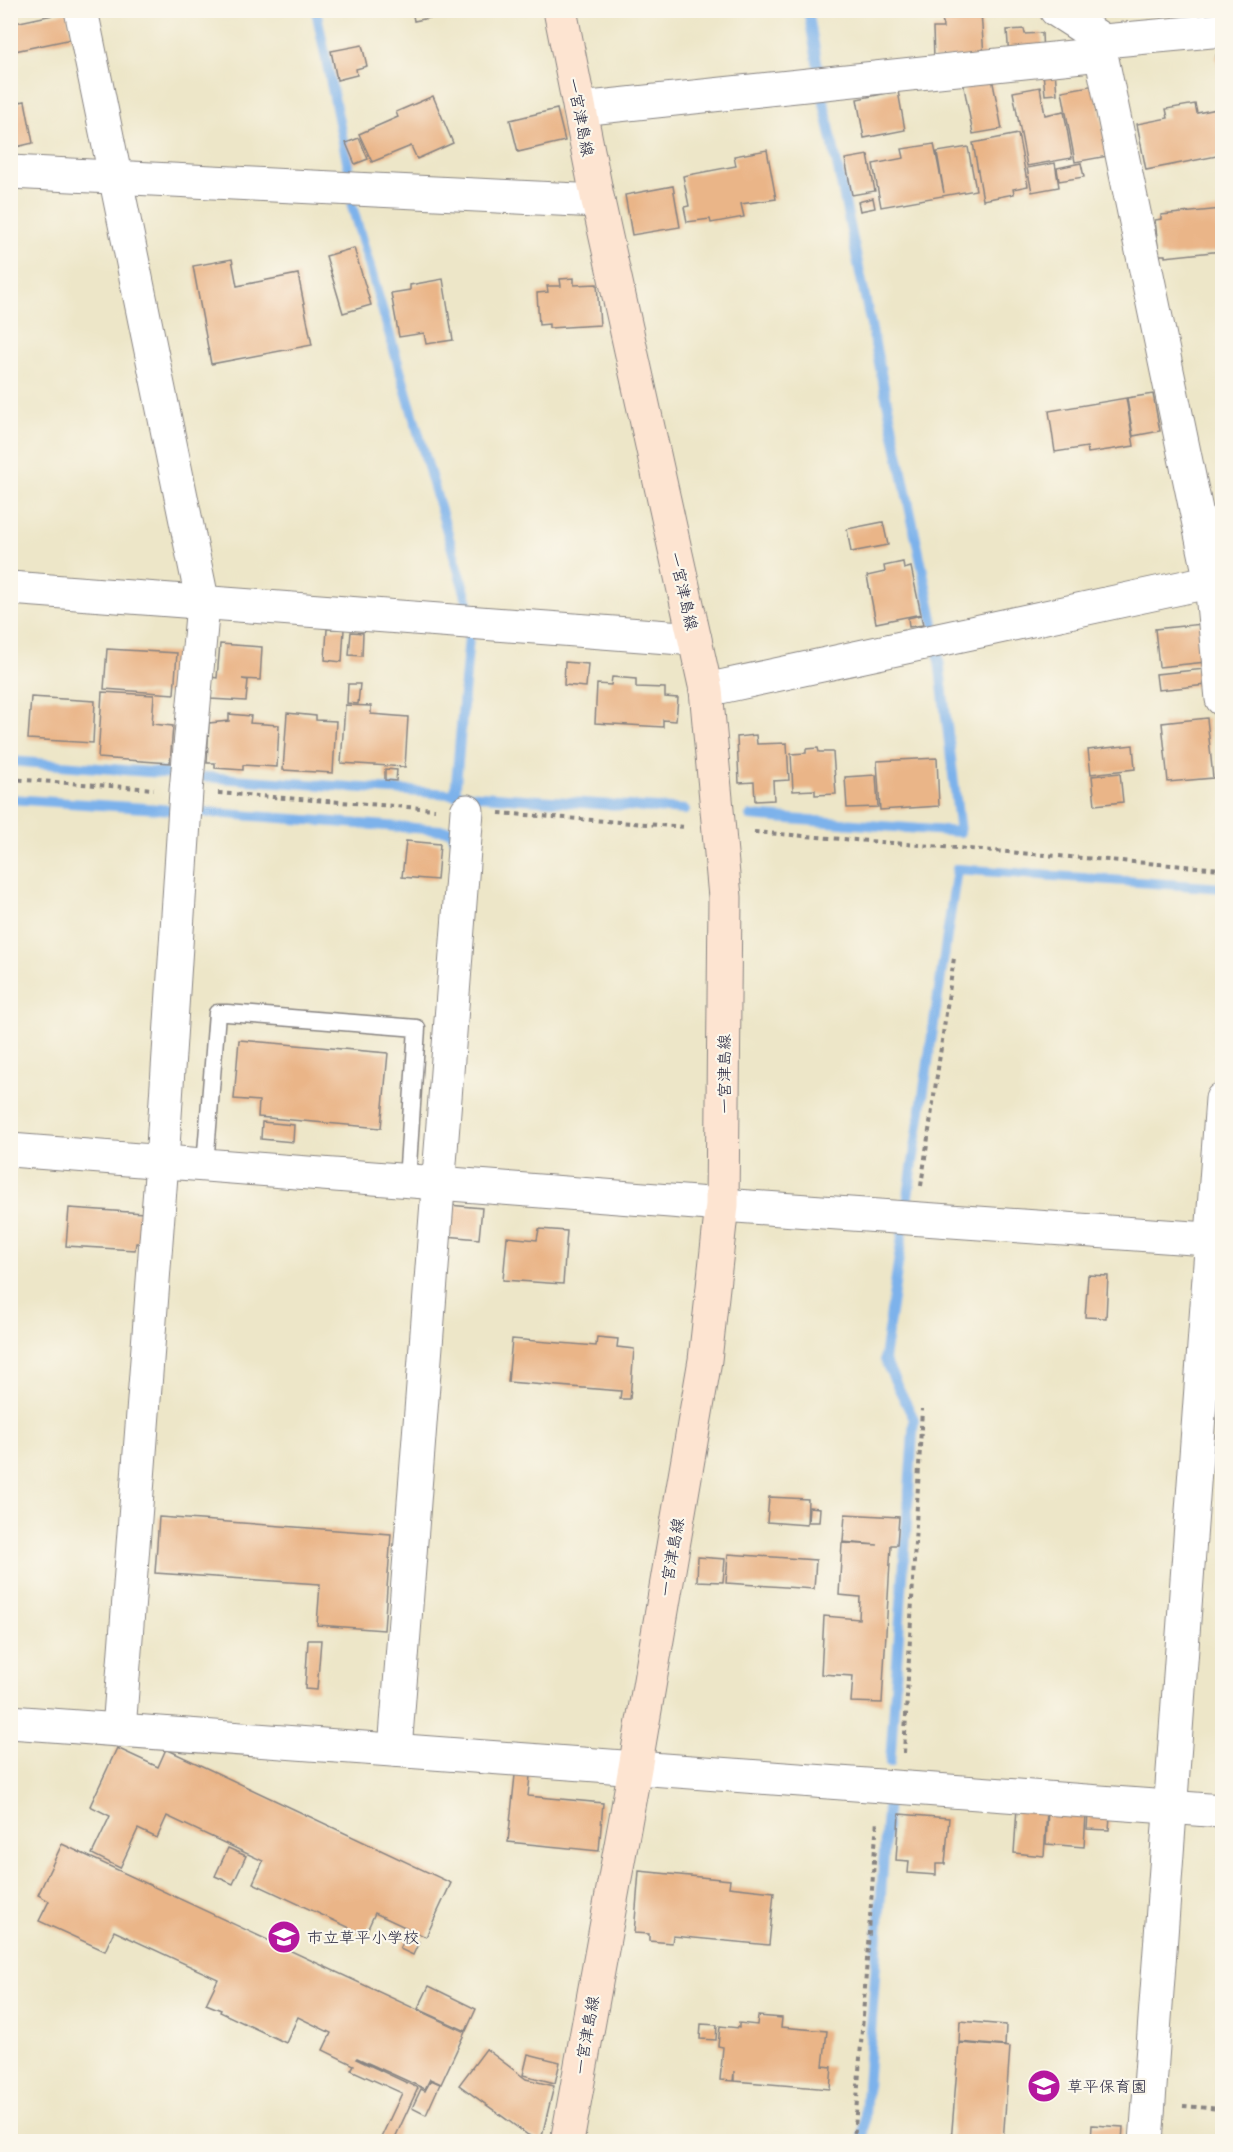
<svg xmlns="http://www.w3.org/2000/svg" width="1233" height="2152" font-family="Kalam,'Klee One',sans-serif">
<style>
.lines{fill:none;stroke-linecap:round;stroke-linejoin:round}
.stream{stroke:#7db2eb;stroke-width:10}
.building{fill:#eab588}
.service-casing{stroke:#888482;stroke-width:19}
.minor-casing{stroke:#888482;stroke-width:35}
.tertiary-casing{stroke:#888482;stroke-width:35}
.secondary-casing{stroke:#888482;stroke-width:35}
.path{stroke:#888482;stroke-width:4;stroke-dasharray:4.5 4.5;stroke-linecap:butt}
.service{stroke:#fff;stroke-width:16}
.minor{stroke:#fff;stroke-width:33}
.tertiary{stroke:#fff;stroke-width:33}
.secondary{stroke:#fde4d1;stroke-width:33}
.labels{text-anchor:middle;stroke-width:4.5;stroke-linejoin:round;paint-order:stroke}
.street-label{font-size:16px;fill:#22223b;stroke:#fbf7ec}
.poi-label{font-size:16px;fill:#22223b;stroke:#fbf7ec;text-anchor:start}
</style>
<rect width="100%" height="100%" fill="#fbf7ec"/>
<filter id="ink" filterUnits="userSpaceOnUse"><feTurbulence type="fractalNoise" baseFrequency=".0167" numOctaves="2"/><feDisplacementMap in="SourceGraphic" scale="12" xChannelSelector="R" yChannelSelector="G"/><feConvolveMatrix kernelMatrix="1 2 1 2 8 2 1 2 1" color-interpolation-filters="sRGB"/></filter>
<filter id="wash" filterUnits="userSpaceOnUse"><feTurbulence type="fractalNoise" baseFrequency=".008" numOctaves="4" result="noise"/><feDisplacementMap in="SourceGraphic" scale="24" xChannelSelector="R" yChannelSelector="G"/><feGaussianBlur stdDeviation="1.35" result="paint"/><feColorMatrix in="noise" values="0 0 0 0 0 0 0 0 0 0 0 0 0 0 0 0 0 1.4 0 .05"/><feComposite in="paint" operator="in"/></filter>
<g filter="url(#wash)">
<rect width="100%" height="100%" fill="#ede6c8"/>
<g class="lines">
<g class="stream">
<path d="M316,10L348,166"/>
<path d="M808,10L819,73"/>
<path d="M822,93L934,624"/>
<path d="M352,206L470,610"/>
<path d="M10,761L175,774"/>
<path d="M205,777L685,810"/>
<path d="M455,795L469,637"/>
<path d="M10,799L174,810"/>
<path d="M200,812L454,831L453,838"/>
<path d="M750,816L960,832L938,652"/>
<path d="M907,1203L957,869L1222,888"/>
<path d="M890,1763L914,1419L884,1359L903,1230"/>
<path d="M863,2142L888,1798"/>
</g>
</g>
<g id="blocks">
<g class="building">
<path d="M412,10H458V12L414,21Z"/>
<path d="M981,11L984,57L934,59L933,28H943L942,13Z"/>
<path d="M67,12L72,39L10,52V24Z"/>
<path d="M1024,29L1025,34L1042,33L1043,56L1009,58L1007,30Z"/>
<path d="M362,45L367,66L356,69L357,75L337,80L331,51Z"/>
<path d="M1222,54V83H1221L1216,55Z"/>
<path d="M1055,71L1057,94L1045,95L1043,72Z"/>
<path d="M992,78L1002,129L973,134L963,82Z"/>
<path d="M1095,85L1108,156L1075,162L1062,91Z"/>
<path d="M1040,87L1045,115L1064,111L1072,158L1027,166L1013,92Z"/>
<path d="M898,91L905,130L864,138L857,99Z"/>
<path d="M433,96L453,143L417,159L411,146L372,162L359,134L398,117L396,112Z"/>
<path d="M25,101L33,143L16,147L14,138L10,139V104Z"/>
<path d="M1195,104L1197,113L1222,108V155L1146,170L1137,124L1168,118L1166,109Z"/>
<path d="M557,109L565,141L518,152L510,120Z"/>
<path d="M1018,134L1028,186L1013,189L1014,194L983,200L973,143Z"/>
<path d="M359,138L368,159L355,164L346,143Z"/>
<path d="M934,144L944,193L937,152L968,147L976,190L881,207L873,164L904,158L902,149Z"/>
<path d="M767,150L776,199L741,204L744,217L711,223L710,219L687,222L684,207L689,206L683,176L736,166L734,156Z"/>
<path d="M868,155L875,191L852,195L845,159Z"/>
<path d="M1055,163L1059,187L1032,192L1027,168Z"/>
<path d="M1081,163L1084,177L1059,181L1057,168Z"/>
<path d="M673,186L680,227L632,235L625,195Z"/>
<path d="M873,198L875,208L860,211L858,202Z"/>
<path d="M1222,209V251L1165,257V255H1159L1155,220L1161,219V215Z"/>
<path d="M354,248L371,305L343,313L326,256Z"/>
<path d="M232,259L237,286L298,274L312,345L211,364L193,266Z"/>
<path d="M574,278V285L597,284L600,325L549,328V324L539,325L537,293L548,292L547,286H561L560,279Z"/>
<path d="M443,279L453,340L426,344L424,333L399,337L391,293L410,290V285Z"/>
<path d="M1153,394L1160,431L1133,436L1127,398Z"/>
<path d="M1126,398L1134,446L1088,453L1087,447L1055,452L1049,411Z"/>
<path d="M883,522L888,545L851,552L847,529Z"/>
<path d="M903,562L904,569L911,567L921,614L876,623L867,576L885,572L884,566Z"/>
<path d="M921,615L923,625L909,627L908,618Z"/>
<path d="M1202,624L1206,662L1159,667L1155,629Z"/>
<path d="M327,629H344L342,662L325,660Z"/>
<path d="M351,632L363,633L362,656L349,655Z"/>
<path d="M220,644L262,647L260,680L242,679L248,680L246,701L210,699L211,677L217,678Z"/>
<path d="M107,649L177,653L174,694L104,689Z"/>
<path d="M565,662L588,664L586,687L564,685Z"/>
<path d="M1205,669L1207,685L1158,690L1156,674Z"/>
<path d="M612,677L636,679V687L665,688V697L678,698L676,721L663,720V727L595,723L597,684L611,685Z"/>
<path d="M348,684H360L358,704L347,703Z"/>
<path d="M102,692L154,695L152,724L173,726L170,763L98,758Z"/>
<path d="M31,697L95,701L93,743L28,739Z"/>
<path d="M345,705L371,706V714L408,717L405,767L341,763Z"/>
<path d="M287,713L316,716V720L336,721L333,773L283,770Z"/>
<path d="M229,714L251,716L250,723L279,725L277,767L243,765V770L215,768V763H207L209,723L229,721Z"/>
<path d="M1207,718L1213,778L1168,782L1162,723Z"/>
<path d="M756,735L757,744L787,743L789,780L773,781L774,800L755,801L754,782L739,783L737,737Z"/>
<path d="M1133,745L1135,769L1091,774L1088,750Z"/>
<path d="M818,748L819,752H833L836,794L815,795V790L793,791L791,754L806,753V749Z"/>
<path d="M937,758L939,806L880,810L877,761Z"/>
<path d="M385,769L397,770L396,781L385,780Z"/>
<path d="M1120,773L1123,802L1095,805L1092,776Z"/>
<path d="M876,775L878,807L847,808L845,777Z"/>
<path d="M406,841L440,844L437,880L402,877Z"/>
<path d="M239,1040L388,1053L381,1128L258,1117L259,1101L234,1099Z"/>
<path d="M262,1122L294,1125L293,1142L261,1139Z"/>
<path d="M449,1205L482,1208L479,1239L446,1236Z"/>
<path d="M69,1208L144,1213L142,1243H136L135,1250L66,1246Z"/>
<path d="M539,1229L567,1231L563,1284L503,1280L507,1237L537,1240Z"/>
<path d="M1088,1275L1108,1276L1106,1318L1085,1317Z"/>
<path d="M597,1337L618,1339L617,1347L634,1349L630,1399H620L621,1391L508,1382L512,1339L596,1346Z"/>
<path d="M769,1497L808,1499L807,1525L767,1522Z"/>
<path d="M809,1507L820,1508L819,1522H808Z"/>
<path d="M845,1514L899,1517L897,1545H891L882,1703L851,1702L853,1676L821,1674L824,1616L859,1619L860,1597L839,1595L842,1543L878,1545L843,1542Z"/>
<path d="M159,1517L391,1534L384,1630L317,1625L320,1584L155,1573Z"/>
<path d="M728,1554L816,1560L814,1589L726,1583Z"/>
<path d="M698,1557L725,1559L723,1582L697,1581Z"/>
<path d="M308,1640H321L317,1690L305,1689Z"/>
<path d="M117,1748L158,1767L166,1749L451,1883L426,1937L375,1913L365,1935L253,1883L263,1861L167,1816L157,1838L138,1829L120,1868L92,1854L110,1816L90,1806Z"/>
<path d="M515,1775L530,1776L528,1796L603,1803L599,1851L508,1842Z"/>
<path d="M1017,1808L1047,1811L1044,1856L1014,1853Z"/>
<path d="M1048,1810L1086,1814L1084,1847L1046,1844Z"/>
<path d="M899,1814L949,1818L945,1864H936V1875L908,1873L909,1861L896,1860Z"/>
<path d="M1088,1814L1110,1816L1109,1830L1087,1829Z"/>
<path d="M62,1844L465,2032L441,2084L430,2079L425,2089L357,2058L356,2059L418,2088L393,2142H379L402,2093L351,2070L354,2065L323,2050L331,2033L298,2017L286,2043L220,2012L221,2010L206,2004L218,1979L114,1931L105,1951L39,1921L49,1901L38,1895Z"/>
<path d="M228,1848L246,1856L233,1884L215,1876Z"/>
<path d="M639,1871L730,1880L729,1887L774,1892L769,1945L673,1936L672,1943L649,1941V1934L634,1933Z"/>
<path d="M406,1937L419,1942L413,1955L400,1949Z"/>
<path d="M429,1986L476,2009L466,2031L418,2009Z"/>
<path d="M758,2016L782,2018L781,2027L827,2031L823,2066L832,2067L830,2089L734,2081V2071L733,2081L720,2080L723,2047L718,2046L720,2026L739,2028V2023L757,2025Z"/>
<path d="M960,2021L1006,2025L1005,2046L959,2042Z"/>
<path d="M701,2024L717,2025L716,2040L700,2039Z"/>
<path d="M959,2043L1010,2047L1003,2142H951Z"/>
<path d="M486,2049L526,2079L554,2086L541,2140L528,2135L459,2085Z"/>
<path d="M528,2054L560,2062L555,2083L523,2075Z"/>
<path d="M431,2080L440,2084L426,2115L412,2108L421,2089L425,2091Z"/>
<path d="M1092,2125L1123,2127L1122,2142H1091Z"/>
</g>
</g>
</g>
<g filter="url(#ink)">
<use href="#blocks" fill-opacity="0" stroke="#888482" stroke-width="1.5"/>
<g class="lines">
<g class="service-casing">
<path id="service" d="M205,1165L217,1013H227L417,1028L407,1181"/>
</g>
<g class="minor-casing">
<g id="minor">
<path d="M81,10L203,604L186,791L162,1162L119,1730"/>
<path d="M1056,10L1104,41L1222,30"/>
<path d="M1104,41L1101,54L1211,582L1222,699"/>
<path d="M580,109L1101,54"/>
<path d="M10,588L695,639"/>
<path d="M706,690L1222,579"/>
<path d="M722,1205L1222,1240"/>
<path d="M10,1722L1222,1811"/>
<path d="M395,1750L467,811"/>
<path d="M1146,2142L1222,1099"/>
</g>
</g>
<g class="tertiary-casing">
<g id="tertiary">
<path d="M10,172L598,201"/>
<path d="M10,1150L722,1205"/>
</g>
</g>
<g class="secondary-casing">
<path id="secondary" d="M560,10L598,201L706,690L725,897L722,1205L705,1360L635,1768L567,2142"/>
</g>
<g class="path">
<path d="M10,779L154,789"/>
<path d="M218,793L435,809"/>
<path d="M499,813L686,827"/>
<path d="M754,832L1222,869"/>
<path d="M921,1186L954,958"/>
<path d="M904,1753L922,1409"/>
<path d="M1183,2106L1222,2109"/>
<path d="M854,2142L877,1819"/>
</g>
<use href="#service" class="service"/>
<use href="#minor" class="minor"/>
<use href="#tertiary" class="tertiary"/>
<use href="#secondary" class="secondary"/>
</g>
</g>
<defs>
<g id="school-disc" transform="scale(1.725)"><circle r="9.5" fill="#b5179e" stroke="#fbf7ec"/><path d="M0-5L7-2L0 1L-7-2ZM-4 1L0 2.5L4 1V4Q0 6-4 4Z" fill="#fff"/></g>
</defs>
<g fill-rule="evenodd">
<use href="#school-disc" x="284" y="1937"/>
<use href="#school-disc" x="1044" y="2086"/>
</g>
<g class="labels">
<g class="street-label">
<text transform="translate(581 117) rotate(79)" y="6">一宮津島線</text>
<text transform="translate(684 591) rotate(77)" y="6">一宮津島線</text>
<text transform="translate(724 1074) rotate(-90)" y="6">一宮津島線</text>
<text transform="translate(671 1557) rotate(-80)" y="6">一宮津島線</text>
<text transform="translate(586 2035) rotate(-80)" y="6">一宮津島線</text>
</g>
<g class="poi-label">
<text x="307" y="1943">市立草平小学校</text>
<text x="1067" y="2092">草平保育園</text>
</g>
</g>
<rect width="1233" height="2152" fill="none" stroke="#fbf7ec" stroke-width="36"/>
</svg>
